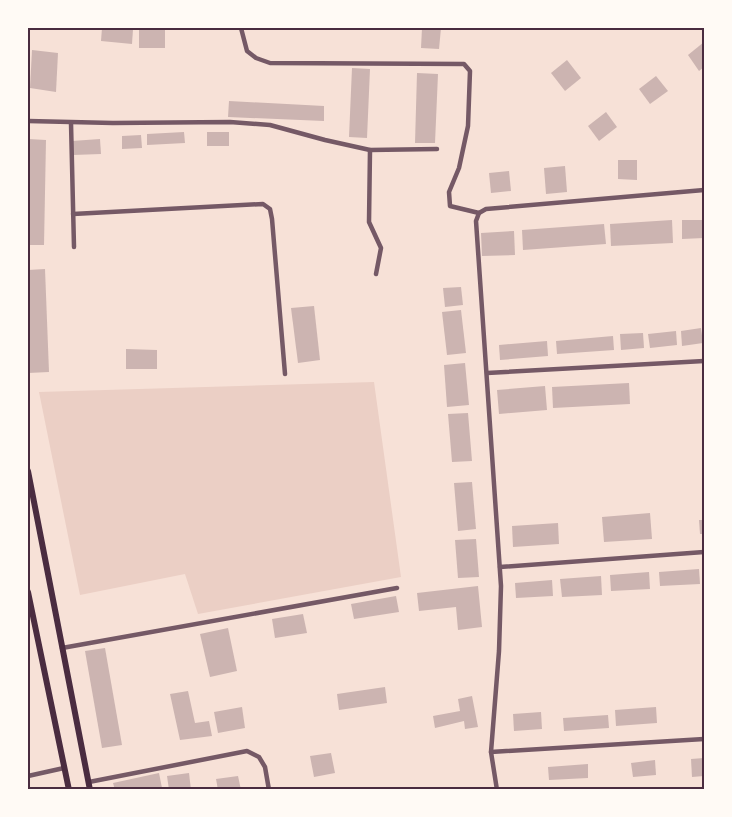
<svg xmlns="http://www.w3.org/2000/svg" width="732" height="817" font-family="'Nunito Sans',sans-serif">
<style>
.green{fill:#ebcfc5}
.building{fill:#ccb4b1}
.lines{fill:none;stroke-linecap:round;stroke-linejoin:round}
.minor{stroke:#755966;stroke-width:4.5}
.secondary{stroke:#4a2c40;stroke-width:6}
.neatline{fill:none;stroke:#4a2c40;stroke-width:2}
</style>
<rect width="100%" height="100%" fill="#f7e1d7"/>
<path class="green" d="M374,382L401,577L198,614L185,574L80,595L39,392Z"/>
<g class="building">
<path d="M102,28L133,29L132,44L101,41Z"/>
<path d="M422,28H441L439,49L421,48Z"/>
<rect x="139" y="30" width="26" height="18"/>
<path d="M704,42V67L699,71L688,55Z"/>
<path d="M32,50L58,53L56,92L30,88Z"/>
<path d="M567,60L581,78L565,91L551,73Z"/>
<path d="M352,68L370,69L367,138L349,137Z"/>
<path d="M417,73L438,74L435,143H415Z"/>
<path d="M656,76L668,91L650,104L639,89Z"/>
<path d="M229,101L324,106V121L228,117Z"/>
<path d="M606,112L617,127L599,141L588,126Z"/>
<path d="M184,132L185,143L147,145V134Z"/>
<rect x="207" y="132" width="22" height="14"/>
<path d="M141,135L142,148L122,149V136Z"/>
<path d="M28,139L46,140L44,245H28Z"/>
<path d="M100,139L101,154L73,155L72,141Z"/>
<path d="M618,160H637V180L618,179Z"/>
<path d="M565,166L567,192L546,194L544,168Z"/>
<path d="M509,171L511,191L491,193L489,173Z"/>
<path d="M672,220L673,243L611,246L610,224Z"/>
<path d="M682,220H704V238L682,239Z"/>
<path d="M604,224L606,244L523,250L522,230Z"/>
<path d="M514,231L515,255L482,256L481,233Z"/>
<path d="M45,269L49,372L28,373V270Z"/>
<path d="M461,287L463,305L445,307L443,288Z"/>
<path d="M314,306L320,360L298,363L291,308Z"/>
<path d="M461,310L466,353L447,355L442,312Z"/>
<path d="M701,328L703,343L682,346L681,331Z"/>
<path d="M676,331L677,345L650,348L648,334Z"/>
<path d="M643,333L644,348L621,350L620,334Z"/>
<path d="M613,336L614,350L557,354L556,341Z"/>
<path d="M547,341L548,356L500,360L499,345Z"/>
<path d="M126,349L157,350V369H126Z"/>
<path d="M465,363L469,405L447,407L444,365Z"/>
<path d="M629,383L630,404L553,408L552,387Z"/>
<path d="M545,386L547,410L499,414L497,390Z"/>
<path d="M468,413L472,461L452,462L448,414Z"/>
<path d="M472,482L476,529L458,531L454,483Z"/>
<path d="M650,513L652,539L604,542L602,517Z"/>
<path d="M699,520H704V534H700Z"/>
<path d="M558,523L559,544L513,547L512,526Z"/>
<path d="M476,539L479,577L458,578L455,540Z"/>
<path d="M699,569L700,584L660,586L659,572Z"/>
<path d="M649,572L650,589L611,591L610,575Z"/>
<path d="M601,576L602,595L562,597L560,579Z"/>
<path d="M552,580L553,596L516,598L515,583Z"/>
<path d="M478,586L482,627L458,630L456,607L419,611L417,593Z"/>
<path d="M396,596L399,612L354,619L351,604Z"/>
<path d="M303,614L307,633L275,638L272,619Z"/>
<path d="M228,628L237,671L210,677L200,634Z"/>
<path d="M105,648L122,745L102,748L85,651Z"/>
<path d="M385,687L387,703L339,710L337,694Z"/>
<path d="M188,691L195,723L209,721L212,736L180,740L170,694Z"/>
<path d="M472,696L478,727L465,729L464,721L435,728L433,716L460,711L458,699Z"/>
<path d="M242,707L245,728L218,733L214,712Z"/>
<path d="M656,707L657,723L616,726L615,710Z"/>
<path d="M541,712L542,729L514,731L513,714Z"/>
<path d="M608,715L609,728L564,731L563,718Z"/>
<path d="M331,753L335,773L314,777L310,756Z"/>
<path d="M704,758V776L692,777L691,759Z"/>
<path d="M655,760L656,775L633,777L631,763Z"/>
<path d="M588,764V778L549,780L548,767Z"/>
<path d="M159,773L162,788L156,790H115L113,783Z"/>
<path d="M189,773L191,790H169L167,776Z"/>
<path d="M238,776L241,790H218L216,779Z"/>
</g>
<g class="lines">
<g class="minor">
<path d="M241,28L247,51L256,58L270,63L464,64L470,71L468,126L459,168L449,192L450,206L479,213"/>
<path d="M28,121L113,123L230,122L270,125L325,140L370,150L437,149"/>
<path d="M71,123L74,247"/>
<path d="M370,150L369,222L381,248L376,274"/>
<path d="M73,214L263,204L270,209L272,219L285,374"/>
<path d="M487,373L704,361"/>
<path d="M500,567L704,552"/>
<path d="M62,648L397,588"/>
<path d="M491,752L704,739"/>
<path d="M28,776L64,768"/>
<path d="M89,782L247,751L259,757L265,767L269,790"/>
<path d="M497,790L491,752L499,651L501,586L476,221L479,213L486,209L704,190"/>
</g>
<g class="secondary">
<path d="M28,471L90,790"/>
<path d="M28,592L69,790"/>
</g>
</g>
<rect width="732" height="817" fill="none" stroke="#fffaf5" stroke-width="58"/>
<rect x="29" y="29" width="674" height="759" class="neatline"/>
</svg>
